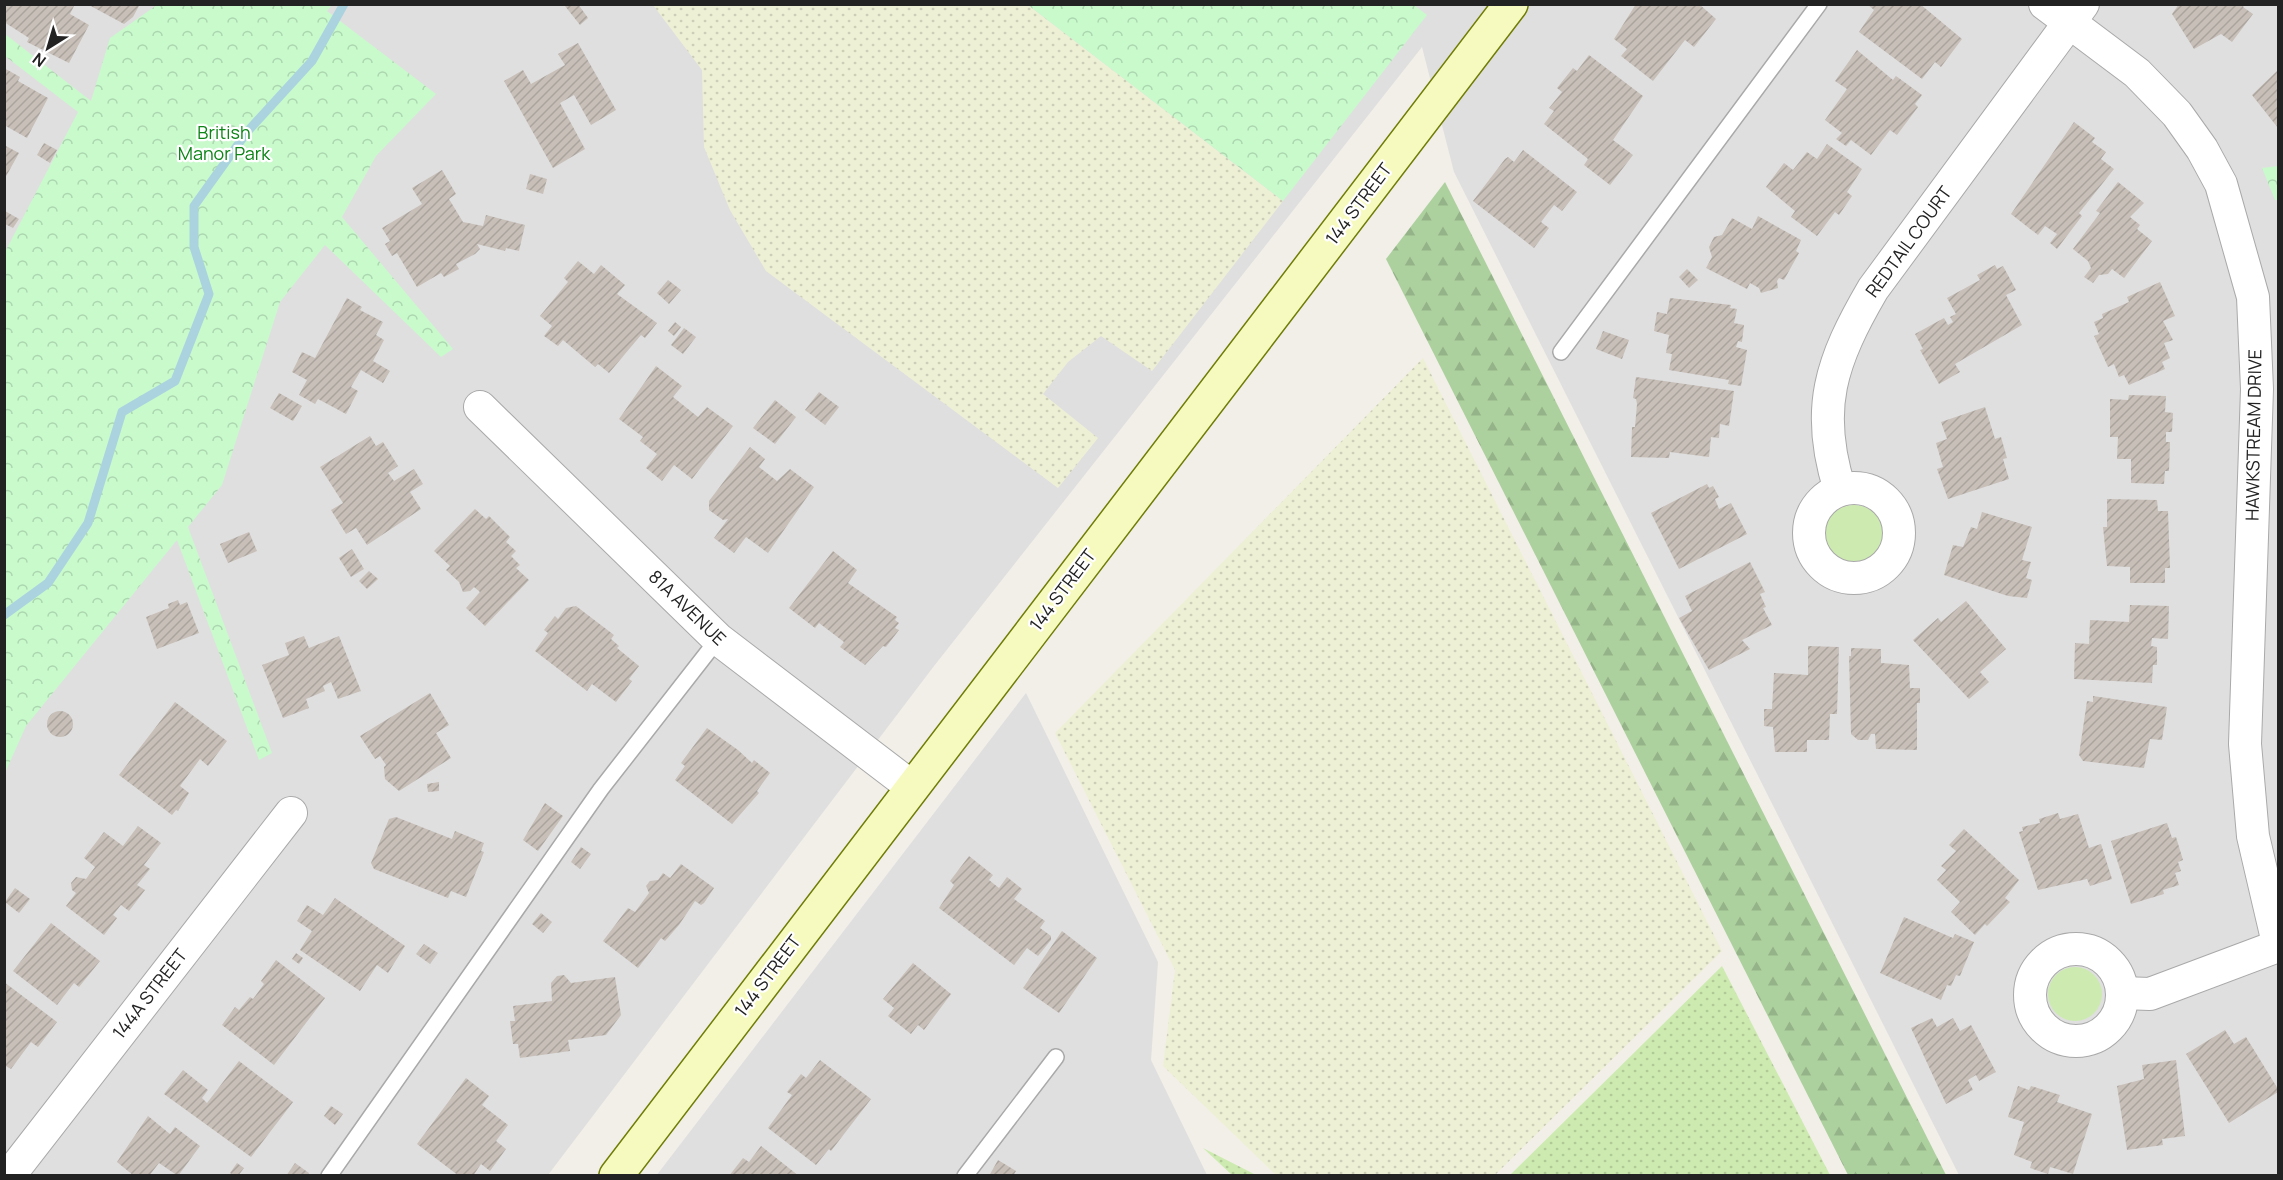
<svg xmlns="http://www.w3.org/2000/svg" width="2283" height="1180" font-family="Manrope,sans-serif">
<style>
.residential{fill:#e0dfdf}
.farmland{fill:url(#farmland-dots)}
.grass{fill:url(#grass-dots)}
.forest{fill:url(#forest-firs)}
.park{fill:url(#park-crowns)}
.garden{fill:#cdebb0}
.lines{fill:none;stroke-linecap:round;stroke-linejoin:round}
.stream{stroke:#aad3df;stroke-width:9}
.building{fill:url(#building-hatch)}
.lane-casing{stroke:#a9a9a9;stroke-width:18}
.street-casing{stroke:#a9a9a9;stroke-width:34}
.secondary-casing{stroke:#707d05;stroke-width:36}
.lane{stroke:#fff;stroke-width:15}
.street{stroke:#fff;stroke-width:32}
.secondary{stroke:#f7fabf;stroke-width:33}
.labels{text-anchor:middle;stroke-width:4.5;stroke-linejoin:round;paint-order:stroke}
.park-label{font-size:18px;fill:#0c8416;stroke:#fff}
.street-label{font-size:18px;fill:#222;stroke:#fff}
</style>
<defs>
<pattern id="farmland-dots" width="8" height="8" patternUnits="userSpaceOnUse" patternTransform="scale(1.5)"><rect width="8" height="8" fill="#eef0d5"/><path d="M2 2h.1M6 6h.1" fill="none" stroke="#ccceb7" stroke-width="1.8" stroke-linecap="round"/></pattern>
<pattern id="grass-dots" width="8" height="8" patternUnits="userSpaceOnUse" patternTransform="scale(1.5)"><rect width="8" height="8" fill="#cdebb0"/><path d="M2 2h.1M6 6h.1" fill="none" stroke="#b0c997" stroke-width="1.8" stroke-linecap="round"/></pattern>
<pattern id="forest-firs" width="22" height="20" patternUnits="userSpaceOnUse" patternTransform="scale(1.5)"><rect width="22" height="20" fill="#add19e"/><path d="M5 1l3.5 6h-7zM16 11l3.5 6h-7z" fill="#95b388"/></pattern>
<pattern id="park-crowns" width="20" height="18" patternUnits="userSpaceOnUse" patternTransform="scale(1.5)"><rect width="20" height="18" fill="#c8facc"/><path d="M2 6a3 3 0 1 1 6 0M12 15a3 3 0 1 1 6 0" fill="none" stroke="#acd6af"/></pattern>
<pattern id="building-hatch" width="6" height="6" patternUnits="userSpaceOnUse" patternTransform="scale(1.5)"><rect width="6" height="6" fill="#c7bfb8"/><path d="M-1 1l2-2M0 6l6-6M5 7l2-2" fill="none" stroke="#aba49e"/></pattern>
</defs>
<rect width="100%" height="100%" fill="#f2efe9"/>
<g class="residential">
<path d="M5,5H2278V1175H1959L1454,172L1422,47L934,666L548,1175L5,1176Z"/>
<path d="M1026,693L1158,962L1151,1060L1207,1175L656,1176Z"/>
</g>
<g class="farmland">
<path d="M653,5H1028L1283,201L1152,371L1101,336L1068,362L1043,394L1098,438L1058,488L766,271L730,210L704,147L702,70Z"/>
<path d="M1423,358L1722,951L1495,1175H1276L1163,1066L1175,970L1055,733Z"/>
</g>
<g class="grass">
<path d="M1722,966L1830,1175H1510Z"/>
<path d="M1203,1148L1256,1175H1232Z"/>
</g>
<path class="forest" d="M1445,182L1946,1175H1848L1386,259Z"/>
<g class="park">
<path d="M157,5H332L327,11L436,94L376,156L342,217L453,349L441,357L325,245L280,302L222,485L188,527L272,753L259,760L177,540L26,726L5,773V252L78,112L5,56V34L91,101L110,38Z"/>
<path d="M1414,5L1427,15L1283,201L1028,5Z"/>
<path d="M2278,166V200H2275L2262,168Z"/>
</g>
<g class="garden">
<circle cx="1854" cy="535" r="30"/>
<circle cx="2075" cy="994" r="27"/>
</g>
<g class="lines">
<path class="stream" d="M4,615L48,583L88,523L122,412L175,381L209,294L194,247V206L247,132L312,61L344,4"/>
</g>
<g class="building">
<path d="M4,4H75L70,14L89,25L69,63L27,42L29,38L4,22Z"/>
<path d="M87,4H140L133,17L124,24Z"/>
<path d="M567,4H578L588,18L580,25L565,6Z"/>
<path d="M1636,4H1699L1716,19L1694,47L1685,40L1653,81L1621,56L1627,49L1614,39Z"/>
<path d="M1867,4H1920L1962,39L1941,67L1935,62L1922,79L1859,32L1874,10Z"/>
<path d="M2179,4H2245L2243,7L2253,14L2232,42L2221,34L2194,49L2172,14Z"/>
<path d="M578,43L616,110L591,125L574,95L560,103L585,149L553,168L504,81L523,70L531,84L565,65L558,54Z"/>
<path d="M1857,50L1893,80L1896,76L1922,95L1915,104L1918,107L1897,135L1890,130L1871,155L1851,140L1846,146L1836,139L1842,133L1825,120L1847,89L1835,81Z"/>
<path d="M1589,55L1643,96L1613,140L1633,155L1610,185L1584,165L1588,159L1544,124L1554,111L1549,108L1562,92L1557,88L1573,68L1577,71Z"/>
<path d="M4,68L20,77L18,81L48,98L27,138L4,125Z"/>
<path d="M2278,70V128L2252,95Z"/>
<path d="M2074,122L2095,138L2092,142L2106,152L2101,159L2114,169L2079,213L2082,216L2057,249L2050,243L2057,234L2045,226L2038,235L2011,214Z"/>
<path d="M44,143L57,150L50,163L37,155Z"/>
<path d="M1827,144L1862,169L1847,192L1852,196L1839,215L1835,212L1817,236L1791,217L1795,211L1766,187L1784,163L1793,170L1807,152L1817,159Z"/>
<path d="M4,145L19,153L4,180Z"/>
<path d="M1523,150L1577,192L1562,211L1554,205L1541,222L1549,228L1534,248L1473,201L1505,159L1508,157L1514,162Z"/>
<path d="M442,170L456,194L449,199L463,222L483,226L486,215L525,225L519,251L506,248L505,251L477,244L480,249L475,254L456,264L459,269L444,277L441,273L417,287L397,253L392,256L385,244L390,241L382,228L422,204L412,188Z"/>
<path d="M530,174L547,179L543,194L526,189Z"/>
<path d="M2118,182L2144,203L2130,217L2140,225L2137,229L2152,241L2124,278L2112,269L2108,274L2099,275L2093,283L2084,277L2091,268L2088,261L2073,249L2100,213L2096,211Z"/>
<path d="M5,211L19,219L13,228L5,224Z"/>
<path d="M1758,216L1801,240L1796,251L1799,253L1784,280L1779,278L1777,281L1778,288L1761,293L1759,288L1750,283L1747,289L1706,268L1712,257L1709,247L1714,237L1722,235L1732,218L1752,229Z"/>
<path d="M578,261L594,274L601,265L625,285L617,294L657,323L645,338L641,335L609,373L598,364L595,367L563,340L558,346L544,336L552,326L540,316L568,282L564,278Z"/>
<path d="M1995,265L1997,269L2003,266L2016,290L2006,295L2022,325L1955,364L1960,372L1939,384L1920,350L1923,349L1915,334L1944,318L1948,325L1953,322L1950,317L1956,314L1947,298L1980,280L1977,275Z"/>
<path d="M1687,269L1698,280L1689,288L1679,277Z"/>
<path d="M668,280L681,290L669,304L657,293Z"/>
<path d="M2160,282L2175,316L2163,321L2173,340L2164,343L2170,358L2162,362L2165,369L2129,385L2124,375L2119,377L2114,364L2108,367L2094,336L2099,334L2094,322L2103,318L2102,314L2129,302L2127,297Z"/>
<path d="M347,298L362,307L360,310L383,322L376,335L384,340L373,361L390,371L383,383L361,370L351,387L358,391L346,414L318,399L315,404L299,395L307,380L292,372L302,352L315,358Z"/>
<path d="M1670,298L1731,305L1730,308L1737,309L1734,323L1744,325L1742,342L1738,341L1736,347L1747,350L1741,386L1728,384L1729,380L1669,370L1672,354L1666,353L1669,335L1654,331L1657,312L1667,314Z"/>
<path d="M675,322L681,327L674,336L668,331Z"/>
<path d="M684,328L696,337L683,354L671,345Z"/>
<path d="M1603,331L1629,340L1622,359L1596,349Z"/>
<path d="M656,366L682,386L673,397L698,417L707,407L733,426L692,479L674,465L662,481L646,468L657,454L640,441L643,437L619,419Z"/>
<path d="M1636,377L1734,391L1729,426L1720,424L1719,438L1711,437L1709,457L1670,452L1669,458L1631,457L1632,427H1635L1637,404L1636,399L1633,398Z"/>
<path d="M819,392L839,407L825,425L805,410Z"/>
<path d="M279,393L302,406L293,421L270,408Z"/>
<path d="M2129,395L2166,396L2165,412L2173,413L2172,432H2166V442H2170L2169,471H2165L2164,484L2131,483V459H2117L2118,437H2110V399L2128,400Z"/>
<path d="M775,400L796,417L775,444L753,428Z"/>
<path d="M1985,407L1995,439L2001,437L2007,458L2003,459L2009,479L1948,499L1937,469L1943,467L1936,443L1947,439L1941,422Z"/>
<path d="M370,436L376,446L383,442L398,466L388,473L394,481L414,469L423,484L410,492L421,509L367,545L356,528L346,534L331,510L343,503L320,467Z"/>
<path d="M750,447L765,459L759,467L777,481L790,469L814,487L768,553L746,537L734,553L714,538L728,519L723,520L709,510V501Z"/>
<path d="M1707,484L1709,488L1713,486L1719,497L1715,499L1719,509L1731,503L1747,534L1679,569L1651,513Z"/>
<path d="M2107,499L2157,500L2158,511H2168L2170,568H2165V583H2130V567L2107,566L2103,527H2107Z"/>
<path d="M475,509L486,519L489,516L510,537L506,542L516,551L511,556L520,565L516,568L529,580L485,626L466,608L480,592L474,587L470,591L463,592L459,582L446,570L450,566L434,551Z"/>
<path d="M1982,512L2032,527L2022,560L2031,562L2026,578L2032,580L2027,598L2008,596L1944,575L1953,545L1963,547L1971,527L1977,529Z"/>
<path d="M249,532L257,551L228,563L220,544Z"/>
<path d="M352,549L364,569L351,577L339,558Z"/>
<path d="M833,551L857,570L848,583L897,617L895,620L899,623L895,628L899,630L886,647L883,646L865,665L840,647L844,642L819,623L815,628L789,608Z"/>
<path d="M1750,562L1765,592L1760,594L1766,607L1763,608L1772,625L1742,640L1750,649L1709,670L1679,618L1692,611L1685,596Z"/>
<path d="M369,571L378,579L367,589L359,581Z"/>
<path d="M178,600L180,605L187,602L199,633L157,649L146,617L169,608L168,604Z"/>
<path d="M1966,601L2006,649L1980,672L1989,682L1969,699L1913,640L1938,618L1941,622Z"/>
<path d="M2130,605L2169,606L2168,639L2152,638L2151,646L2157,647V665H2153L2152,683L2074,679L2075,643L2089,644L2090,620L2129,622Z"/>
<path d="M576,606L614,635L611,639L619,646L617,648L639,666L629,679L632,681L616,702L592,684L587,691L535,651L548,633L544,630L555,616L558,619L566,608Z"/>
<path d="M304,636L309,648L339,636L361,691L338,699L331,682L323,686L325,691L306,699L309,708L283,718L262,665L289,655L285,643Z"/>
<path d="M1808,646L1839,647L1837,714H1830L1829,740H1807V752H1775L1773,727L1764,726V709H1772L1774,673L1808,675Z"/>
<path d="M1851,648L1881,649V663L1909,665L1910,688H1920V703H1917V750L1876,749L1875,734H1871L1868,740H1858L1851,734L1849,656H1851Z"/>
<path d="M430,693L449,725L436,733L451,758L399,791L385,779L384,767L386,765L380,756L375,759L360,736Z"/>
<path d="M2093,696L2167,707L2162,740L2150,739L2144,768L2083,761L2079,755L2087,701L2093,702Z"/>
<path d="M175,702L227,741L208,766L200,759L180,786L189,793L178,811L176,810L172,815L119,775Z"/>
<circle cx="60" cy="724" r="13"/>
<path d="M707,728L738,750L752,763L754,760L770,773L757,791L759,793L732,824L675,780L685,766L681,763Z"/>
<path d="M439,782V791L428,792L427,784Z"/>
<path d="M545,803L563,816L538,851L523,840Z"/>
<path d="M2058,813L2060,819L2078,814L2089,848L2101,844L2112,879L2090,886L2087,879L2038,890L2019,832L2023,831L2022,827L2040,823L2039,819Z"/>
<path d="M396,817L452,839L455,831L484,843L481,851L484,852L466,897L451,891L448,898L374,869L371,863L389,819Z"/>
<path d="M2167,823L2172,838L2176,837L2183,860L2178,862L2181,871L2175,873L2179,885L2163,890L2164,894L2131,904L2111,841Z"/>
<path d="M138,826L161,843L144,865L150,869L137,885L145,890L129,911L121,905L113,915L117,918L104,935L66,906L76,893L72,890L71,883L76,877L86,879L95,867L84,858L104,832L123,846Z"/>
<path d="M1964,829L2019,880L2005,898L2010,902L1987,926L1985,924L1975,935L1951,912L1960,902L1937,880L1946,870L1941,866L1956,851L1949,845Z"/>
<path d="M581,847L591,854L580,869L571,862Z"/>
<path d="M969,856L993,875L989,880L999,888L1007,877L1022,889L1014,899L1045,921L1040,928L1051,936V940L1038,956L1027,948L1014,965L939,908L954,885L950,881Z"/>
<path d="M681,864L714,888L704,903L701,905L695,901L679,925L665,941L661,938L638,968L603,941L628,908L635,912L649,893L646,886L650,881L658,880L663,873L670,878Z"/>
<path d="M15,888L30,899L19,913L5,902Z"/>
<path d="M335,898L405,946L388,973L377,965L360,991L300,950L312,931L297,921L307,905L323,915Z"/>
<path d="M541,913L552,922L543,933L532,924Z"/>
<path d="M1904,917L1953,938L1955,934L1974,942L1960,976L1956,975L1951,986L1947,985L1941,1000L1880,973Z"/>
<path d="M51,923L100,961L79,987L74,983L57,1005L13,971Z"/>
<path d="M1062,931L1097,958L1059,1013L1023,988Z"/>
<path d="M424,944L438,953L430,964L416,954Z"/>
<path d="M296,953L303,958L299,964L292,959Z"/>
<path d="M276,960L325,998L274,1065L222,1025L235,1007L239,1010L250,997L253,999L264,984L261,981Z"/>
<path d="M913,963L951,994L924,1030L918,1025L911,1034L888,1016L894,1008L883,999Z"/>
<path d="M564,975L571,983L615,977L621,1015L606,1035L568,1040L570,1051L520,1058L518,1044H513L510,1021H515L513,1006L552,1001L551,983L557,976Z"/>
<path d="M4,982L57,1022L38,1047L31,1042L11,1069L4,1065Z"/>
<path d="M1932,1018L1937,1027L1953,1018L1960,1031L1971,1025L1996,1072L1979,1081L1976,1075L1968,1080L1973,1090L1946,1104L1911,1028Z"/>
<path d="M2225,1030L2234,1044L2246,1037L2278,1089V1092L2229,1123L2186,1054Z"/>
<path d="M820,1060L871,1099L831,1151L829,1149L816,1165L768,1128L792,1095L787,1092L801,1074L806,1078Z"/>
<path d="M2176,1060L2185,1136L2162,1139L2163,1145L2127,1150L2117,1086L2144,1079L2142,1065Z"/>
<path d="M239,1061L293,1102L251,1157L164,1094L183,1070L208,1090L202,1098L207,1103Z"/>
<path d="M466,1078L489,1096L482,1105L508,1125L496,1141L506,1149L490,1171L481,1164L473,1176H459L417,1144Z"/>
<path d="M2018,1086L2029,1090L2031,1086L2060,1095L2057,1102L2092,1114L2073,1174L2050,1167L2048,1174L2030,1168L2032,1162L2014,1155L2024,1122L2008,1117Z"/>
<path d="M331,1106L343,1114L335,1125L324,1116Z"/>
<path d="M148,1116L170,1134L175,1127L200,1146L178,1176L159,1163L149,1176H134L117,1162Z"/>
<path d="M761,1146L799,1176H729L743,1158L749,1162Z"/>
<path d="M998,1160L1016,1171L1013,1176H989Z"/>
<path d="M237,1163L244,1168L238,1176H234L230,1173Z"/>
<path d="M295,1163L309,1173L308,1176H286Z"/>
</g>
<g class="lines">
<g class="lane-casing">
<g id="lane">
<path d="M1561,352L1819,4"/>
<path d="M329,1176L601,789L718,639"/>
<path d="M965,1176L1056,1057"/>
</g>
</g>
<g class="street-casing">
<g id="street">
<path d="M2045,4L2137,73L2177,114L2202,149L2221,184L2253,297L2257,389L2245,744L2253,836L2278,943"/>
<path d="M480,407L718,639L912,787"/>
<circle cx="1854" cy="533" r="45"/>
<path d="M1840,490C1814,409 1831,361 1873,289L2083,4"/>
<circle cx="2076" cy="995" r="46"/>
<path d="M2122,993L2150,994L2278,946"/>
<path d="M9,1176L291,813"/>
</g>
</g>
<g class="secondary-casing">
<path id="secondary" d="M616,1176L1511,4"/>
</g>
<use href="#lane" class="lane"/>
<use href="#street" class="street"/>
<use href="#secondary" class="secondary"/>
</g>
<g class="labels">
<g class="park-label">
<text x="224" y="139">British<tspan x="224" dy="21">Manor Park</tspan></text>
</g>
<g class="street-label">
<text transform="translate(1359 204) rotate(-53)" y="6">144 STREET</text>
<text transform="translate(1909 242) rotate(-54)" y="6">REDTAIL COURT</text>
<text transform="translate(2254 435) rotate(-89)" y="6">HAWKSTREAM DRIVE</text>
<text transform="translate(1063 590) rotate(-53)" y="6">144 STREET</text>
<text transform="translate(687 608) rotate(44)" y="6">81A AVENUE</text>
<text transform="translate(768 976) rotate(-53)" y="6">144 STREET</text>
<text transform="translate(150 994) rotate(-52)" y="6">144A STREET</text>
</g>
</g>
<rect width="2283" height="1180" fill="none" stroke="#222222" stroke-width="12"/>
<g transform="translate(48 48) rotate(217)" stroke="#ffffff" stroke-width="4.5" paint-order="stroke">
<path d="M0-4.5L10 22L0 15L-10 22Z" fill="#222222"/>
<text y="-9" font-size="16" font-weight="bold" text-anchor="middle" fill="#222222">N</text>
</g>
</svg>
